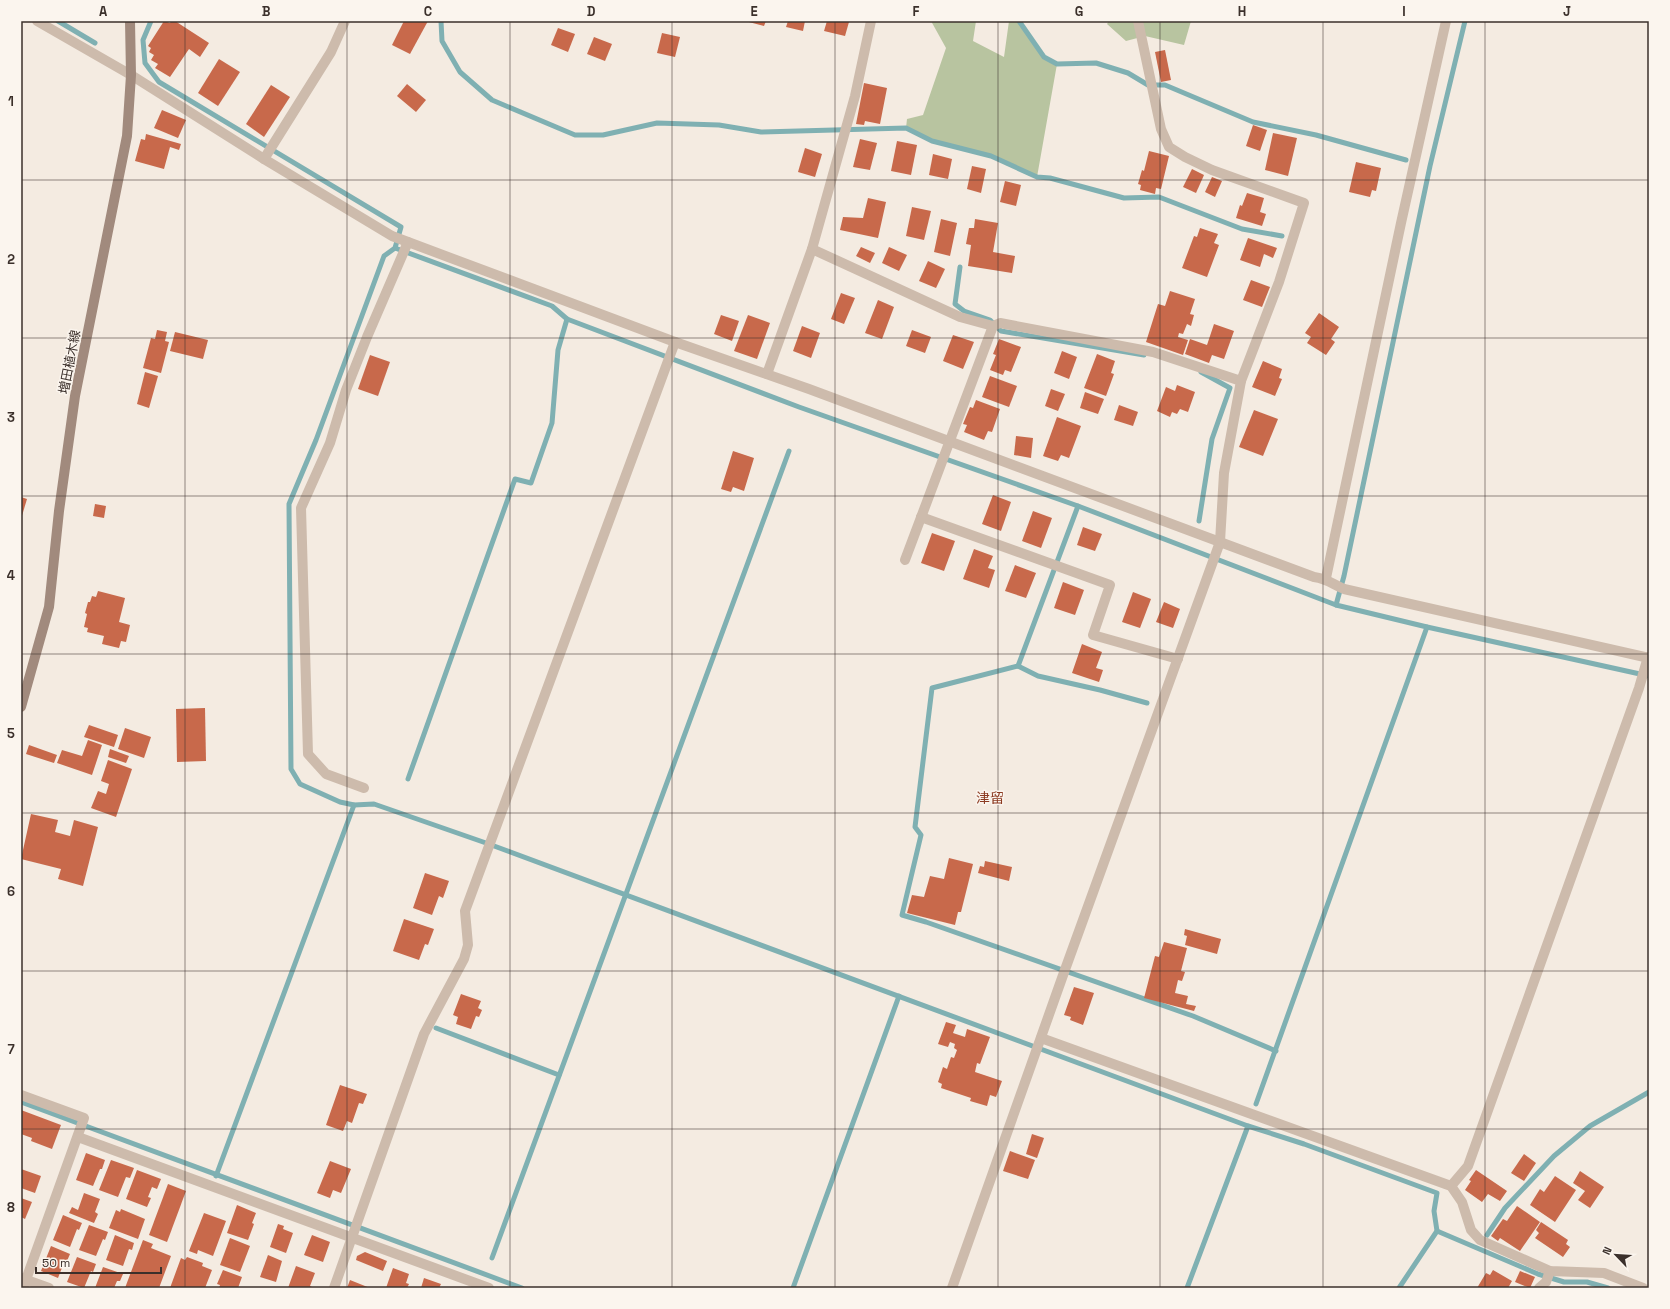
<svg xmlns="http://www.w3.org/2000/svg" width="1670" height="1309" font-family="'Space Grotesk','Noto Sans JP',sans-serif">
<style>
.green{fill:#b8c4a0}
.lines{fill:none;stroke-linecap:round;stroke-linejoin:round}
.stream{stroke:#7fb0b2;stroke-width:5}
.building{fill:#c8694b}
.street{stroke:#cdbbac;stroke-width:10}
.secondary{stroke:#a18a7d;stroke-width:10}
.grid{fill:none;stroke:#3b302b;stroke-width:1;stroke-opacity:0.55}
.labels{text-anchor:middle;stroke-width:3;stroke-linejoin:round;paint-order:stroke}
.street-label{font-size:13px;fill:#3b302b;stroke:#fbf5ee}
.neighbourhood-label{font-size:14px;fill:#8c3b22;stroke:#fbf5ee}
.neatline{fill:none;stroke:#3b302b;stroke-width:1.5}
.grid-label{font-size:13px;text-anchor:middle;font-weight:bold;fill:#3b302b}
</style>
<rect width="100%" height="100%" fill="#f4ebe1"/>
<g class="green">
<path d="M931,21H976L973,41L1004,57L1009,21H1019L1044,57L1057,64L1037,177L991,156L932,141L906,128L907,119L923,115L946,48Z"/>
<path d="M1109,21H1191L1184,45L1145,36L1126,41L1107,24Z"/>
</g>
<g class="lines">
<g class="stream">
<path d="M58,21L95,43"/>
<path d="M151,21L143,40L145,63L159,82L401,227L395,248L384,256L316,440L289,504L291,769L300,784L340,802L354,805L374,804L486,843L1248,1126L1304,1144L1437,1193L1434,1211L1437,1231L1399,1288"/>
<path d="M441,21L442,41L460,72L492,100L575,135H603L657,123L719,125L761,132L906,128L932,141L991,156L1037,177L1050,178L1124,198L1159,197L1242,229L1282,236"/>
<path d="M1019,21L1044,57L1057,64L1096,63L1128,73L1148,85H1165L1253,122L1316,135L1406,160"/>
<path d="M1465,21L1430,166L1344,576L1336,605L1427,627L1649,676"/>
<path d="M395,248L552,306L567,319L799,407L1078,506L1336,605"/>
<path d="M960,267L955,304L964,311L990,320L1001,331L1144,355"/>
<path d="M1078,506L1018,666L932,688L915,827L921,835L902,915L926,922L1193,1016L1276,1051"/>
<path d="M1199,521L1212,439L1230,388L1201,372"/>
<path d="M1018,666L1038,676L1100,690L1147,703"/>
<path d="M408,779L515,479L531,483L552,423L558,350L567,319"/>
<path d="M436,1028L559,1075"/>
<path d="M21,1102L522,1288"/>
<path d="M1256,1104L1427,627"/>
<path d="M216,1176L354,805"/>
<path d="M1437,1231L1538,1274L1564,1282H1587L1608,1288"/>
<path d="M1487,1235L1505,1208L1554,1156L1590,1126L1649,1092"/>
<path d="M492,1258L789,451"/>
<path d="M793,1288L899,996"/>
<path d="M1187,1288L1248,1126"/>
</g>
</g>
<g class="building">
<path d="M164,21L170,23L171,21H175L209,43L200,57L189,49L170,77L155,68L158,64L151,60L154,55L149,52L151,48L148,46Z"/>
<path d="M404,21H428L410,54L392,45Z"/>
<path d="M745,21H766L764,26Z"/>
<path d="M788,21H805L803,31L786,27Z"/>
<path d="M827,21L849,22L845,36L824,31Z"/>
<path d="M558,28L575,34L568,52L551,45Z"/>
<path d="M662,33L680,37L675,57L657,53Z"/>
<path d="M594,37L612,44L605,61L587,54Z"/>
<path d="M1165,50L1171,80L1161,82L1155,52Z"/>
<path d="M219,59L240,72L218,106L198,93Z"/>
<path d="M864,83L887,88L880,124L865,121L864,125L856,124Z"/>
<path d="M407,84L426,100L416,112L397,96Z"/>
<path d="M271,85L290,97L264,137L246,124Z"/>
<path d="M162,110L186,120L178,138L154,128Z"/>
<path d="M1253,125L1267,130L1260,151L1246,146Z"/>
<path d="M1273,133L1297,138L1288,176L1265,170Z"/>
<path d="M146,134L181,144L179,150L170,147L164,169L135,161L141,139L145,140Z"/>
<path d="M860,139L877,143L870,170L853,167Z"/>
<path d="M897,141L917,145L911,175L891,171Z"/>
<path d="M805,148L822,154L815,177L798,172Z"/>
<path d="M1149,151L1169,156L1161,189L1156,188L1155,194L1140,190L1141,185L1138,184L1142,170L1144,171Z"/>
<path d="M933,154L952,159L948,179L929,175Z"/>
<path d="M1356,162L1381,168L1376,191L1372,190L1370,197L1349,192Z"/>
<path d="M972,166L986,169L981,193L967,189Z"/>
<path d="M1192,169L1204,175L1196,193L1183,187Z"/>
<path d="M1212,177L1222,181L1215,197L1205,192Z"/>
<path d="M1005,181L1021,185L1016,206L1000,202Z"/>
<path d="M1247,193L1264,198L1260,212L1266,214L1262,226L1236,218L1240,205L1242,206Z"/>
<path d="M868,198L886,202L878,238L840,230L843,217L863,218Z"/>
<path d="M912,207L931,211L924,240L906,236Z"/>
<path d="M941,219L957,223L950,256L934,252Z"/>
<path d="M975,219L998,223L993,252L1015,256L1012,273L968,266L971,245L966,244L969,228H974Z"/>
<path d="M1200,228L1218,234L1214,243L1219,245L1207,277L1182,268L1194,236L1197,237Z"/>
<path d="M1248,238L1277,248L1273,258L1264,254L1260,267L1240,260Z"/>
<path d="M861,247L875,253L870,263L856,256Z"/>
<path d="M889,247L907,255L899,271L882,263Z"/>
<path d="M928,261L945,269L936,288L919,281Z"/>
<path d="M1251,280L1270,287L1262,307L1243,300Z"/>
<path d="M1170,291L1195,299L1190,314L1194,315L1191,326L1187,324L1183,334L1179,333L1178,337L1188,340L1183,355L1146,342L1158,304L1165,306Z"/>
<path d="M841,293L855,298L844,324L831,319Z"/>
<path d="M878,300L894,307L882,339L865,333Z"/>
<path d="M1319,313L1339,327L1331,339L1335,342L1326,355L1307,343L1311,337L1305,333Z"/>
<path d="M721,315L739,321L732,341L714,334Z"/>
<path d="M748,315L770,323L757,359L734,351Z"/>
<path d="M1214,324L1234,331L1224,359L1212,355L1209,363L1185,354L1190,339L1207,345Z"/>
<path d="M802,326L820,333L811,358L793,351Z"/>
<path d="M157,330L167,332L165,341L169,342L161,373L143,368L151,338L155,339Z"/>
<path d="M912,330L931,337L925,353L906,346Z"/>
<path d="M175,332L208,340L203,359L170,351Z"/>
<path d="M953,335L974,342L963,369L943,361Z"/>
<path d="M999,339L1021,347L1011,372L1005,370L1003,375L990,370L996,355L993,354Z"/>
<path d="M1062,351L1077,357L1069,379L1054,373Z"/>
<path d="M1097,354L1115,361L1111,373L1114,374L1106,396L1084,388Z"/>
<path d="M370,355L390,362L378,396L358,389Z"/>
<path d="M1263,361L1282,369L1279,378L1282,379L1275,396L1252,387Z"/>
<path d="M145,372L158,376L149,408L137,404Z"/>
<path d="M990,376L1017,386L1009,407L982,397Z"/>
<path d="M1177,385L1195,392L1188,412L1180,409L1177,414L1172,412L1170,417L1157,411L1166,387L1175,391Z"/>
<path d="M1051,389L1065,394L1058,411L1045,406Z"/>
<path d="M1085,392L1104,399L1098,414L1080,408Z"/>
<path d="M976,400L1000,409L992,432L988,431L984,440L964,432L967,425L963,424L970,407L973,408Z"/>
<path d="M1119,405L1138,412L1133,426L1114,420Z"/>
<path d="M1254,410L1278,419L1263,456L1239,447Z"/>
<path d="M1057,417L1081,426L1069,458L1061,455L1058,461L1043,456Z"/>
<path d="M1016,436L1033,438L1031,458L1014,455Z"/>
<path d="M733,451L754,458L744,491L733,487L731,492L721,489Z"/>
<path d="M993,495L1011,502L1001,531L982,524Z"/>
<path d="M21,497L27,499L21,519Z"/>
<path d="M95,504L106,506L104,518L93,516Z"/>
<path d="M1033,511L1052,518L1041,548L1022,541Z"/>
<path d="M1083,527L1102,534L1095,551L1077,545Z"/>
<path d="M932,533L955,541L944,571L921,563Z"/>
<path d="M974,549L993,556L988,568L995,570L989,588L963,579Z"/>
<path d="M1015,565L1036,573L1026,598L1005,591Z"/>
<path d="M1063,582L1084,590L1075,615L1054,608Z"/>
<path d="M98,591L125,598L119,622L130,625L126,642L121,641L119,648L102,644L104,636L87,632L88,628L84,627L87,614L85,613L88,602H90L92,596L96,597Z"/>
<path d="M1133,592L1151,599L1140,628L1122,622Z"/>
<path d="M1164,602L1180,609L1173,628L1156,622Z"/>
<path d="M1082,644L1102,652L1096,668L1103,670L1099,682L1072,673Z"/>
<path d="M205,708L206,761L177,762L176,709Z"/>
<path d="M89,725L118,735L114,747L84,737Z"/>
<path d="M125,728L151,737L144,758L118,749Z"/>
<path d="M88,740L102,745L92,775L57,763L62,750L82,756Z"/>
<path d="M29,745L57,755L54,763L26,754Z"/>
<path d="M110,749L129,756L126,763L108,757Z"/>
<path d="M108,760L132,769L116,817L91,808L98,791L106,794L109,784L101,781Z"/>
<path d="M31,814L58,820L55,832L70,836L74,820L98,827L83,886L58,879L61,869L21,859Z"/>
<path d="M949,858L973,864L961,912H958L955,925L907,913L912,895L924,897L930,876L944,879Z"/>
<path d="M985,861L1012,867L1009,881L978,873L980,866L984,867Z"/>
<path d="M425,873L449,881L443,898L439,896L432,915L413,908Z"/>
<path d="M404,919L434,929L428,945L425,944L419,960L393,951Z"/>
<path d="M1185,929L1221,939L1217,954L1185,945L1187,936L1184,935Z"/>
<path d="M1164,942L1187,948L1181,971L1185,972L1182,981L1178,980L1175,993L1188,996L1186,1004L1196,1006L1194,1011L1144,998L1155,956L1159,957Z"/>
<path d="M1074,987L1094,993L1083,1025L1070,1020L1071,1017L1064,1015Z"/>
<path d="M461,994L481,1001L478,1008L482,1010L479,1017L476,1016L471,1029L456,1024L458,1017L453,1015Z"/>
<path d="M946,1022L956,1025L953,1033L965,1037L967,1029L990,1037L980,1064L977,1063L975,1072L1002,1081L996,1097L990,1095L987,1106L970,1101L971,1098L941,1088L942,1084L938,1082L943,1067L947,1069L951,1057L954,1058L957,1050L954,1048L955,1044L950,1042L948,1047L938,1044Z"/>
<path d="M340,1085L367,1094L363,1104L359,1103L352,1123L347,1121L343,1131L326,1125Z"/>
<path d="M21,1110L61,1125L52,1149L31,1141L32,1138L21,1134Z"/>
<path d="M1032,1134L1044,1138L1037,1158L1026,1154Z"/>
<path d="M1010,1151L1035,1160L1028,1179L1003,1171Z"/>
<path d="M86,1153L105,1160L102,1169H100L93,1186L76,1180Z"/>
<path d="M1524,1154L1536,1163L1524,1181L1511,1173Z"/>
<path d="M111,1160L134,1168L130,1178L126,1177L118,1197L99,1190Z"/>
<path d="M330,1161L351,1169L341,1193L333,1190L330,1198L317,1193Z"/>
<path d="M21,1169L41,1176L35,1193L21,1188Z"/>
<path d="M137,1170L161,1179L157,1189L152,1187L148,1197L151,1198L147,1207L126,1199Z"/>
<path d="M1476,1170L1507,1191L1500,1201L1488,1194L1482,1202L1465,1190L1471,1181L1469,1180Z"/>
<path d="M1580,1171L1604,1187L1590,1208L1578,1200L1585,1191L1573,1183Z"/>
<path d="M1555,1176L1576,1190L1555,1222L1530,1205L1540,1189L1544,1192Z"/>
<path d="M168,1184L186,1191L167,1242L149,1235Z"/>
<path d="M84,1193L100,1199L95,1212L98,1214L94,1223L69,1213L72,1207L78,1210Z"/>
<path d="M21,1198L32,1202L25,1219L21,1217Z"/>
<path d="M237,1205L256,1213L252,1223L254,1224L248,1240L227,1233Z"/>
<path d="M1517,1206L1540,1222L1520,1251L1500,1238L1498,1241L1491,1236L1503,1219L1507,1221Z"/>
<path d="M121,1209L145,1219L138,1239L109,1228L116,1210L120,1212Z"/>
<path d="M204,1213L226,1221L213,1256L198,1250L197,1254L189,1251Z"/>
<path d="M63,1215L82,1223L79,1230L77,1229L70,1247L53,1240Z"/>
<path d="M1541,1222L1568,1240L1566,1244L1570,1247L1563,1257L1535,1238L1539,1233L1536,1230Z"/>
<path d="M278,1224L284,1226L283,1229L293,1233L286,1253L270,1247Z"/>
<path d="M89,1225L108,1232L105,1240L103,1239L96,1256L79,1250Z"/>
<path d="M115,1235L134,1243L132,1250L129,1249L123,1266L106,1260Z"/>
<path d="M312,1235L330,1242L323,1262L304,1255Z"/>
<path d="M230,1238L250,1246L240,1272L220,1265Z"/>
<path d="M143,1240L153,1244L151,1248L171,1256L159,1288H125Z"/>
<path d="M51,1246L70,1254L67,1261L65,1260L58,1278L41,1271Z"/>
<path d="M365,1252L387,1261L383,1271L356,1260L357,1256Z"/>
<path d="M268,1255L282,1261L276,1282L260,1277Z"/>
<path d="M77,1257L96,1264L93,1272L91,1271L84,1288L67,1282Z"/>
<path d="M187,1257L203,1263L202,1266L212,1270L205,1288H170L181,1258L185,1260Z"/>
<path d="M296,1266L315,1273L310,1286L314,1288H288Z"/>
<path d="M103,1267L123,1274L120,1281H117L114,1288H95Z"/>
<path d="M393,1268L409,1274L406,1283L409,1284L407,1288H386Z"/>
<path d="M223,1270L242,1277L238,1288H219L220,1285L217,1284Z"/>
<path d="M1493,1270L1512,1281L1508,1288H1477L1486,1273L1490,1275Z"/>
<path d="M1520,1271L1535,1277L1530,1288L1515,1282Z"/>
<path d="M424,1278L441,1284L439,1288H421Z"/>
<path d="M350,1280L370,1288H347Z"/>
</g>
<g class="lines">
<g class="street">
<path d="M37,21L131,75L264,159L392,236L675,342L809,389L1314,577C1328,579 1332,584 1344,589L1649,658"/>
<path d="M264,159L331,52L345,21"/>
<path d="M812,249L960,317L993,326L1000,323L1153,352L1241,381"/>
<path d="M767,374L812,249L855,96L871,21"/>
<path d="M921,517L1110,585L1093,635L1178,659"/>
<path d="M905,560L993,326"/>
<path d="M1326,578L1401,223L1446,21"/>
<path d="M364,788L326,774L308,754L301,508L330,443L346,390L367,337L408,242"/>
<path d="M1041,1038L1451,1186L1462,1202L1471,1230L1480,1240L1550,1271L1604,1273L1643,1288"/>
<path d="M21,1095L84,1118L23,1288"/>
<path d="M78,1137L489,1288"/>
<path d="M1451,1186L1468,1166L1639,688L1648,657"/>
<path d="M21,1278L49,1288"/>
<path d="M334,1288L424,1034L464,959L468,945L465,911L675,342"/>
<path d="M952,1288L1062,978L1220,542L1224,473L1241,381L1279,282L1304,203L1212,170L1185,157L1169,147L1161,129L1138,21"/>
<path d="M1539,1288L1546,1282L1550,1271"/>
</g>
<path class="secondary" d="M21,707L49,607L59,511L75,396L127,136L131,75L130,21"/>
</g>
<path class="grid" d="M185,21V1288M347,21V1288M510,21V1288M672,21V1288M835,21V1288M998,21V1288M1160,21V1288M1323,21V1288M1485,21V1288M21,180H1649M21,338H1649M21,496H1649M21,654H1649M21,813H1649M21,971H1649M21,1129H1649"/>
<g class="labels">
<g class="street-label">
<text transform="translate(69 362) rotate(-79)" y="5">増田植木線</text>
</g>
<g class="neighbourhood-label">
<text x="990" y="803">津留</text>
</g>
</g>
<rect width="1670" height="1309" fill="none" stroke="#fbf5ee" stroke-width="44"/>
<g transform="translate(1616 1255) rotate(295)" stroke="#fbf5ee" stroke-width="3" paint-order="stroke">
<path d="M0-3L7 15L0 10L-7 15Z" fill="#3b302b"/>
<text y="-6" font-size="11" font-weight="bold" text-anchor="middle" fill="#3b302b">N</text>
</g>
<path d="M36 1267v6h125v-6" fill="none" stroke="#3b302b" stroke-width="2"/>
<text x="42" y="1267" font-size="12" fill="#3b302b" stroke="#fbf5ee" stroke-width="3" paint-order="stroke">50 m</text>
<rect x="22" y="22" width="1626" height="1265" class="neatline"/>
<g class="grid-label">
<text x="103" y="16">A</text>
<text x="266" y="16">B</text>
<text x="428" y="16">C</text>
<text x="591" y="16">D</text>
<text x="754" y="16">E</text>
<text x="916" y="16">F</text>
<text x="1079" y="16">G</text>
<text x="1242" y="16">H</text>
<text x="1404" y="16">I</text>
<text x="1567" y="16">J</text>
<text x="11" y="106">1</text>
<text x="11" y="264">2</text>
<text x="11" y="422">3</text>
<text x="11" y="580">4</text>
<text x="11" y="738">5</text>
<text x="11" y="896">6</text>
<text x="11" y="1054">7</text>
<text x="11" y="1212">8</text>
</g>
</svg>
